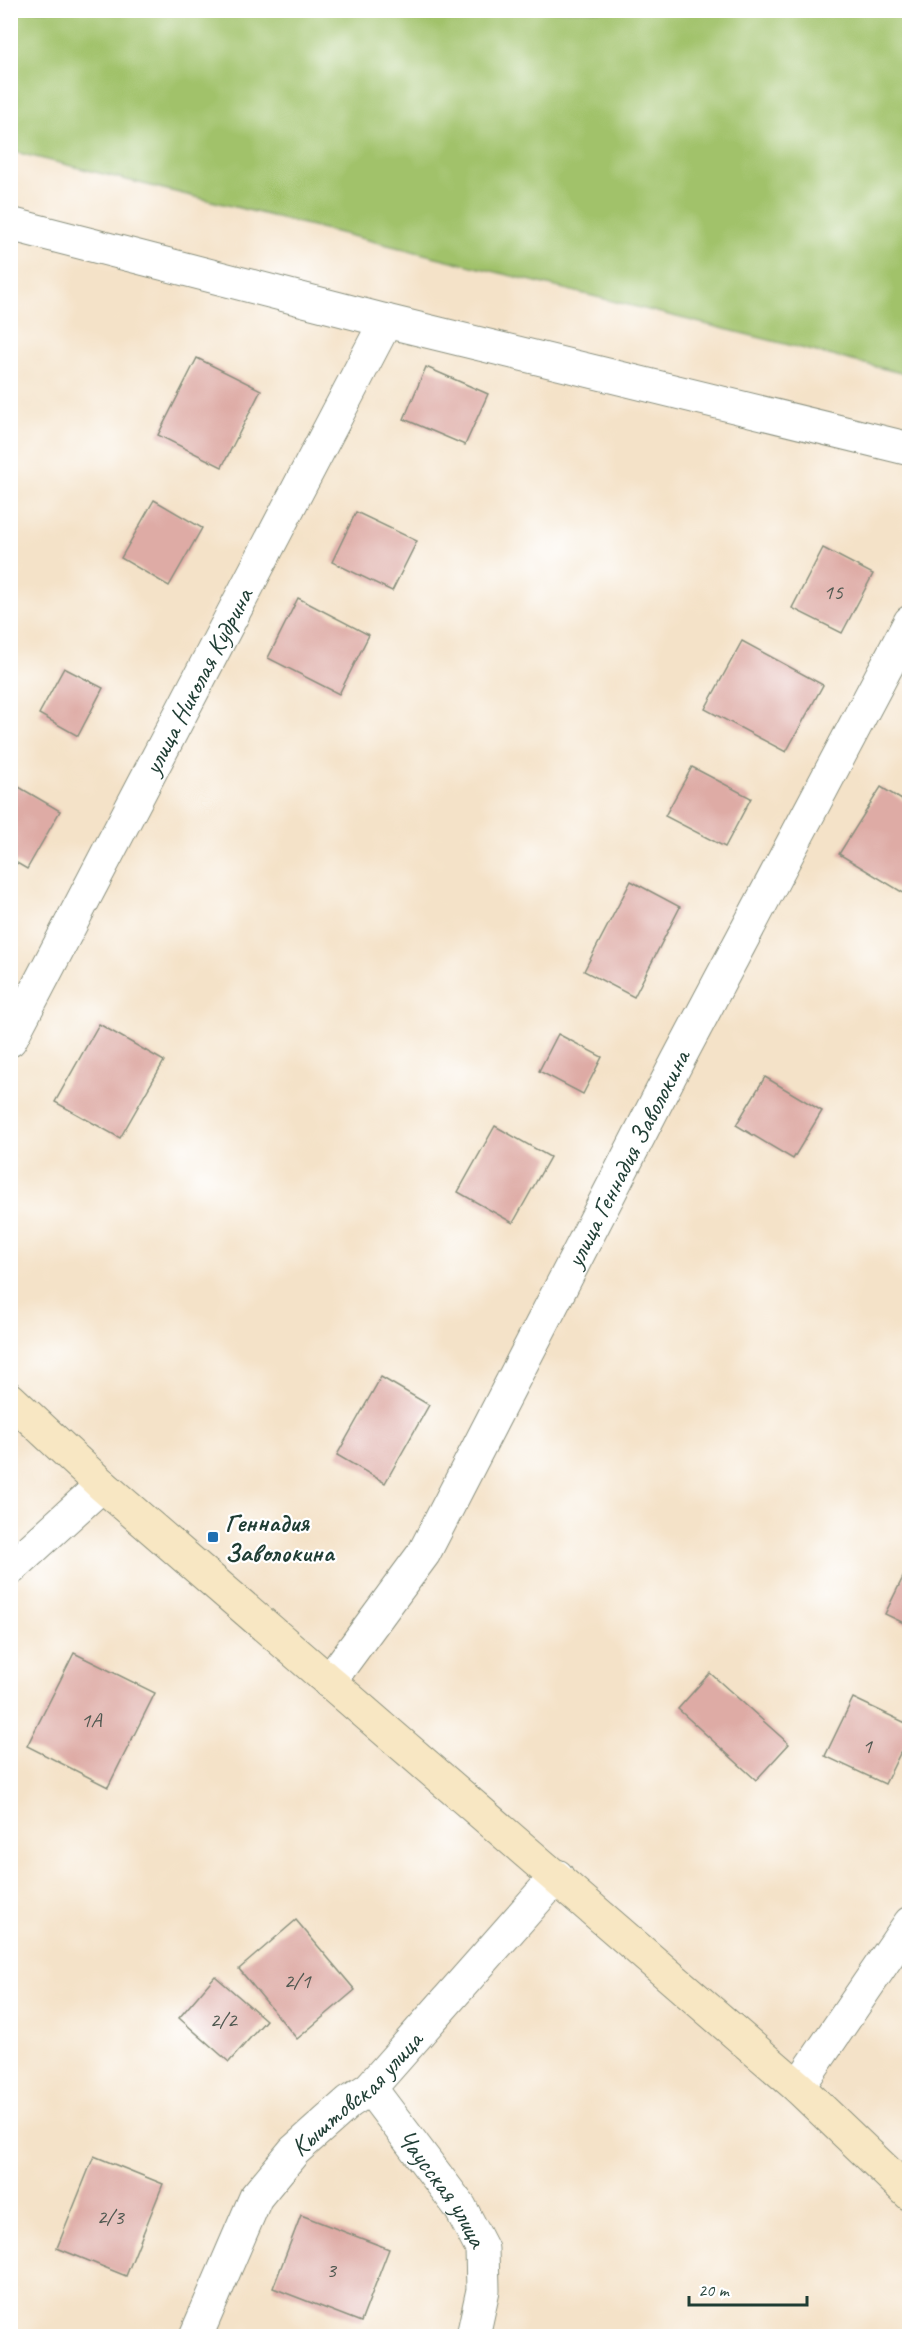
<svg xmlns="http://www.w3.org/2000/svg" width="920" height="2347" font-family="Caveat,sans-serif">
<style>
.green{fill:#a1c26b;stroke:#608050;stroke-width:1.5}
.building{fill:#deaba5}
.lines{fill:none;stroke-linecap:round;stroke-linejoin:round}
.street-casing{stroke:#8a907e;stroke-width:35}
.secondary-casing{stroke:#8a907e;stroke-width:35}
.street{stroke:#fff;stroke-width:33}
.secondary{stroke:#f8e7c3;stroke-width:33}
.poi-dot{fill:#1f6fb2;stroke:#fff;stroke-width:2}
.labels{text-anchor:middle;stroke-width:4.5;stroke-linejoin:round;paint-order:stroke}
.number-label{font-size:22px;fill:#4f5850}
.street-label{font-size:26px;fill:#1f3d34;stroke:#fff}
.poi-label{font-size:26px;font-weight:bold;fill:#1f3d34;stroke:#fff;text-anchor:start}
</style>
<rect width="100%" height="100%" fill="#fff"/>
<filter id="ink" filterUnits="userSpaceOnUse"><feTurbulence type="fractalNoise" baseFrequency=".0167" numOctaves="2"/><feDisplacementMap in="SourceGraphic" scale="12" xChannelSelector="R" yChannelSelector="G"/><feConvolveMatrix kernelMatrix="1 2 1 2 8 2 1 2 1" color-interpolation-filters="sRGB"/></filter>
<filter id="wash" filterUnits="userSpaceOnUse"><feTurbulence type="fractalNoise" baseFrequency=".008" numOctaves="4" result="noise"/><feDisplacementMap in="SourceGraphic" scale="24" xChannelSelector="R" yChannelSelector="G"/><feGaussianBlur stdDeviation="1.35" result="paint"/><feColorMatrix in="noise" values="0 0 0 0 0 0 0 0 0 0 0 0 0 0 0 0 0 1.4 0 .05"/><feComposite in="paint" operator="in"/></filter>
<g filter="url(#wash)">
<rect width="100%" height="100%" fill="#f4e2c8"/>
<path class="green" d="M11,10L909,11V375L11,151Z"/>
<g id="blocks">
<g class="building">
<path d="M197,358L261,390L222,467L158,435Z"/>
<path d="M426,367L488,394L465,445L404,419Z"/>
<path d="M154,500L202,528L169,586L121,558Z"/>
<path d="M356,512L417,541L392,591L332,562Z"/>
<path d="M823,548L873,574L842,633L792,608Z"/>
<path d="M298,598L369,635L339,694L268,658Z"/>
<path d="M742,641L823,685L786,752L705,709Z"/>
<path d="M64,668L103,688L78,736L39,714Z"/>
<path d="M692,767L751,798L725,847L665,816Z"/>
<path d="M12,783L60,811L27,869L10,859Z"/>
<path d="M881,787L910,805V897L839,854Z"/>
<path d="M631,881L680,907L634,997L584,971Z"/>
<path d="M99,1024L164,1061L120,1138L55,1102Z"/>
<path d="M558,1034L602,1057L583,1094L539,1071Z"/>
<path d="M765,1077L822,1111L793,1159L736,1125Z"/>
<path d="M495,1126L550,1157L513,1223L458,1192Z"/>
<path d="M381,1377L429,1405L385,1483L337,1455Z"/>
<path d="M910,1563V1626L885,1614Z"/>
<path d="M74,1653L155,1693L108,1787L27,1746Z"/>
<path d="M710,1673L789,1744L756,1780L678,1709Z"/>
<path d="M853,1698L910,1725V1733L885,1784L825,1756Z"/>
<path d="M296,1920L355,1990L297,2039L239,1969Z"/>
<path d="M215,1976L266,2020L229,2062L179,2018Z"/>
<path d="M94,2156L163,2184L126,2276L57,2248Z"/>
<path d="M301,2215L389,2249L361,2322L273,2288Z"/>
</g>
</g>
</g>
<g filter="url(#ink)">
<use href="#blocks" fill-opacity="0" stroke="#8a907e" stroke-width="1.5"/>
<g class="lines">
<g class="street-casing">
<g id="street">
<path d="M10,224L386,321L910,449"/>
<path id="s1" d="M10,1040L386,321"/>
<path d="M10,1569L102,1485"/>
<path id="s2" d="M329,1682L424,1553L677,1062L910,622"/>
<path d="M798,2087L910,1923"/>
<path id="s3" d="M370,2088L460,2207L482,2249L483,2290L473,2336"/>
<path id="s4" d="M196,2336L256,2197L294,2151L349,2102L370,2088L557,1876"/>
</g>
</g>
<g class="secondary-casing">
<path id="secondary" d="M10,1399L102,1485L798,2087L910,2194"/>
</g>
<use href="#street" class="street"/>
<use href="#secondary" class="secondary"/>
</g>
</g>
<rect class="poi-dot" x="207" y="1531" width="12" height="12" rx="3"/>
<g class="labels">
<g class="number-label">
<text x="833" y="599">15</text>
<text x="91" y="1727">1А</text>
<text x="867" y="1753">1</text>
<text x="297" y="1988">2/1</text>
<text x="223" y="2027">2/2</text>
<text x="110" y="2224">2/3</text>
<text x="331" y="2277">3</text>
</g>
<g class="street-label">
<text dy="9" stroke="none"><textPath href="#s1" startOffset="405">улица Николая Кудрина</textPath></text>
<text dy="9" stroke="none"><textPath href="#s2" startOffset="604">улица Геннадия Заволокина</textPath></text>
<text dy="9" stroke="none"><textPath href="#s4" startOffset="296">Кыштовская улица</textPath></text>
<text dy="9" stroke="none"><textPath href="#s3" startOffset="124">Чаусская улица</textPath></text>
</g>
<g class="poi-label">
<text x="225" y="1531">Геннадия<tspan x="225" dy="30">Заволокина</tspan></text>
</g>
</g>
<rect width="920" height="2347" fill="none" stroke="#fff" stroke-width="36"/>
<path d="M689 2296v9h118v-9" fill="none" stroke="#1f3d34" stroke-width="3"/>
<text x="698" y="2296" font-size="18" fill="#1f3d34" stroke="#ffffff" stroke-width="4.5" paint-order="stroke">20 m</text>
</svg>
